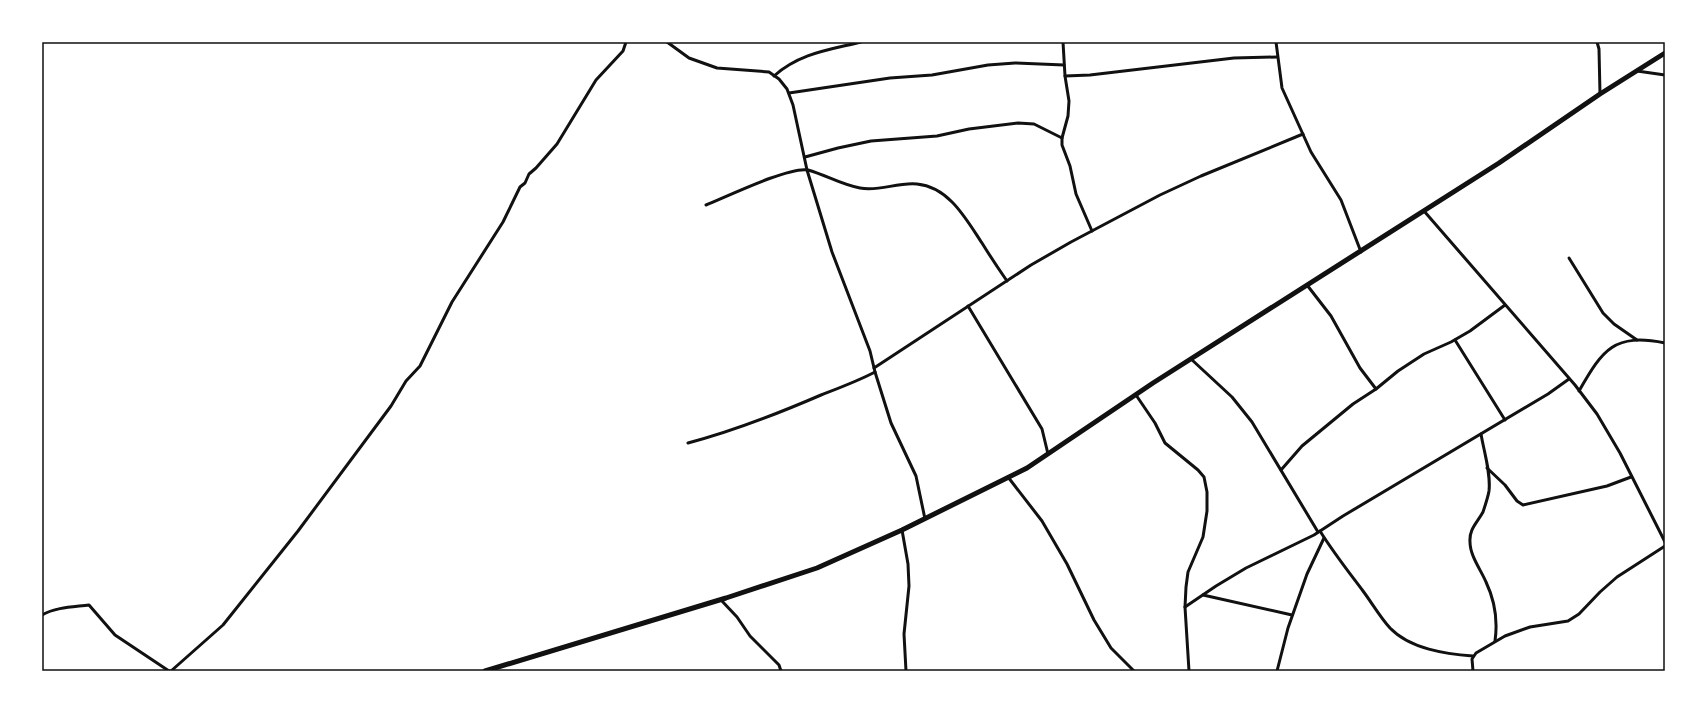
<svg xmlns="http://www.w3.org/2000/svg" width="1707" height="713" font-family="Roboto,sans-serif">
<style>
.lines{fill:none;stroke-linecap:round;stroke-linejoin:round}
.minor{stroke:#111;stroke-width:3}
.trunk{stroke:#111;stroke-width:5}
.neatline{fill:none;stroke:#111;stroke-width:1.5}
</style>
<rect width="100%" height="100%" fill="#fff"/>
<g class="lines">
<g class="minor">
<path d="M667,42L689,58L717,68L769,72L779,79L787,89L793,105L807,170L832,252L870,351L875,372L891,423L916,476L925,519"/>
<path d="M1063,42L1065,76L1069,101L1068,116L1062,138V145L1070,166L1076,194L1092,231"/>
<path d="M1276,42L1282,88L1311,152L1341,200L1361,252"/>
<path d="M1597,42L1599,49L1600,94"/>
<path d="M1637,71L1665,75"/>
<path d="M774,76C800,53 829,50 861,42"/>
<path d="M1065,76L1090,75L1234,58L1277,57"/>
<path d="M789,93L890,78L932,75L988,65L1015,63L1064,65"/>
<path d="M805,157L838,148L871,141L937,136L969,129L1018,123L1034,124L1062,138"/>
<path d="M706,205C726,197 790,166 808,170C826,175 842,185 860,188C879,192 897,182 917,184C949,187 966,219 982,243C990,256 998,268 1007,281"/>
<path d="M1424,211L1575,385L1597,414L1620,453L1665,542"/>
<path d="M1569,258L1603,313L1614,324L1637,340"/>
<path d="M1307,285L1331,316L1360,368L1376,389"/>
<path d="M968,306L1042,429L1048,454"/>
<path d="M1455,340L1505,420"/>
<path d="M1191,359L1232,397L1252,422L1318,532"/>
<path d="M874,368L1031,265L1071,242L1160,195L1201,176L1303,134"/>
<path d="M1579,391C1603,349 1614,333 1665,343"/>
<path d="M1136,395L1155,423L1165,443L1198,470L1204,477L1207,492V511L1203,537L1188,572L1186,587L1185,607L1189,671"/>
<path d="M1481,434C1484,452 1491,473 1489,491C1488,497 1485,506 1483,512C1477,523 1469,529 1470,542C1470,556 1481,570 1486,582C1495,601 1498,620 1495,641"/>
<path d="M688,443C734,431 777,414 821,395C839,388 858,381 875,372"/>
<path d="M1487,468L1505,485L1517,501L1523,505L1607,486L1631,477"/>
<path d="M1281,470L1302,446L1353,404L1376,389L1398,371L1424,354L1451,342L1470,331L1505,305"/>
<path d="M1008,477L1042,521L1067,564L1094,620L1111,648L1134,671"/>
<path d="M902,530L908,564L909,586L904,634L906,671"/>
<path d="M1320,531C1333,552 1348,571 1363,591C1372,603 1380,617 1390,628C1410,649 1446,654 1473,656"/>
<path d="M1203,595L1292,615"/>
<path d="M721,600L737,617L750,636L779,665L781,671"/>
<path d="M1185,607L1216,586L1246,568L1314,535L1343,516L1548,394L1569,379"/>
<path d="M42,615C56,607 73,607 89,605L115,635L169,671"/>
<path d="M171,671L223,625L298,531L391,406L406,381L420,366L452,302L503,222L520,187L525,183L529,174L536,168L557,144L596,80L623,51L626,42"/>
<path d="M1277,671L1288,628L1307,574L1324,538"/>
<path d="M1473,671L1472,659L1476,653L1505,636L1530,627L1568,621L1579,614L1600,592L1617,577L1665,546"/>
</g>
<path class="trunk" d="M485,671L726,598L817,568L902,530L1027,468L1153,383L1499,163L1600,94L1665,53"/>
</g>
<rect width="1707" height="713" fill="none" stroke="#ffffff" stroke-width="86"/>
<rect x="43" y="43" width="1621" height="627" class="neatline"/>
</svg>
